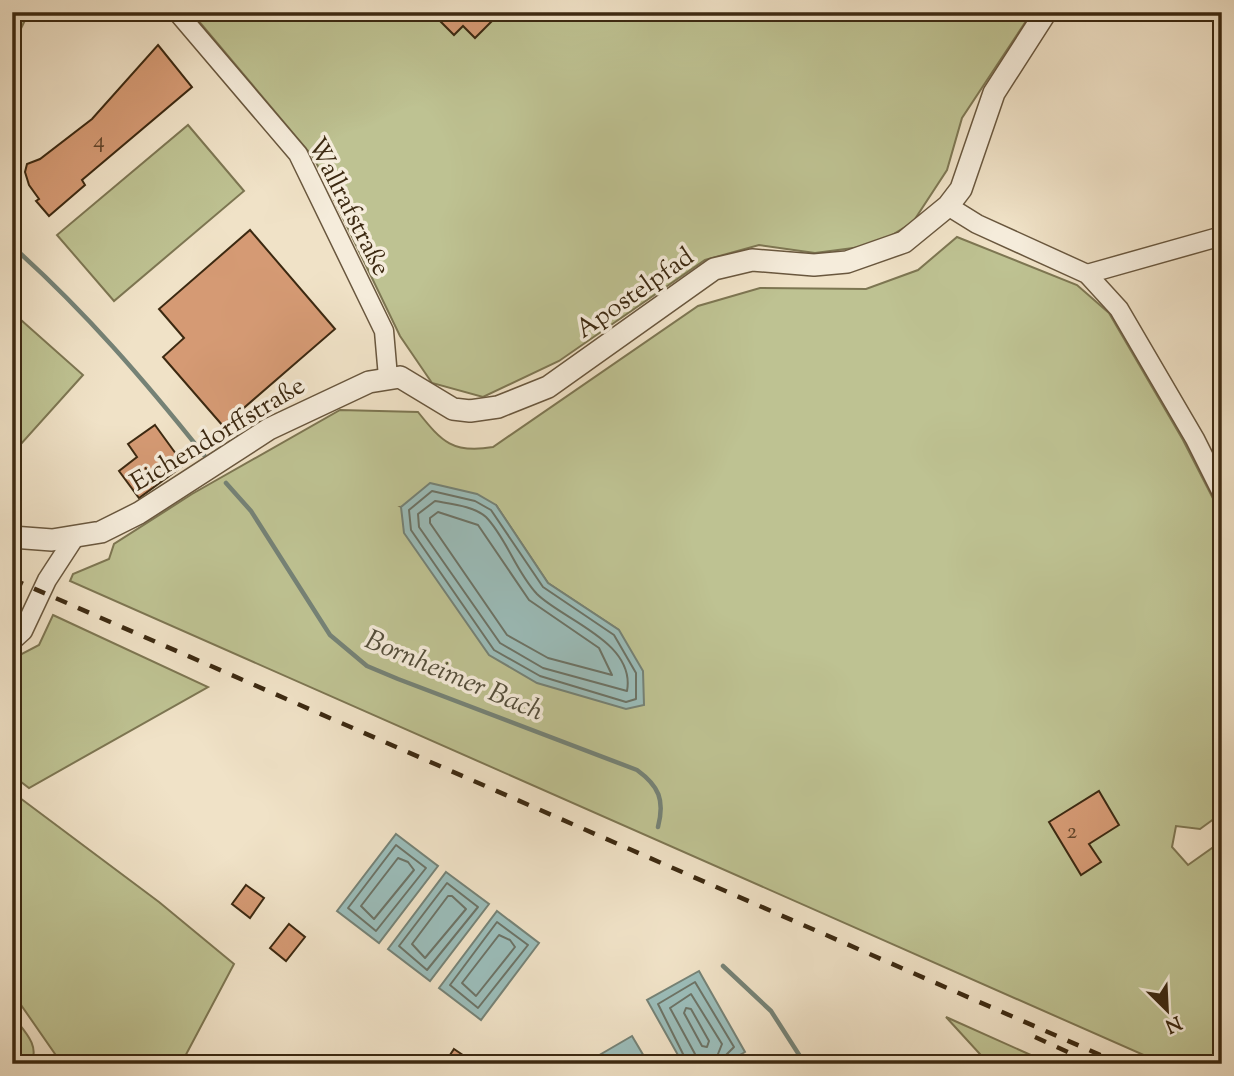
<svg xmlns="http://www.w3.org/2000/svg" width="1234" height="1076" font-family="'Sorts Mill Goudy',serif">
<style>
.green{fill:#bec292;stroke:#7d7652;stroke-width:2;fill-rule:evenodd}
.water{fill:#9bbdba;stroke:#758276;stroke-width:2}
.lines{fill:none;stroke-linecap:round;stroke-linejoin:round}
.shore{stroke:#6c7366;stroke-width:2}
.stream{stroke:#758276;stroke-width:4.5}
.building{fill:#d59a74;stroke:#3c2911;stroke-width:2}
.minor-casing{stroke:#69573e;stroke-width:21}
.tertiary-casing{stroke:#69573e;stroke-width:24}
.minor{stroke:#f5ecdb;stroke-width:18}
.tertiary{stroke:#f5ecdb;stroke-width:21}
.rail{stroke:#3c2911;stroke-width:4.5;stroke-dasharray:12 12;stroke-linecap:butt}
.labels{text-anchor:middle;stroke-width:7;stroke-linejoin:round;paint-order:stroke}
.number-label{font-size:23px;fill:#62452a}
.street-label{font-size:26px;fill:#3c2911;stroke:#f5ecdb}
.water-label{font-size:28px;font-style:italic;fill:#544e3b;stroke:#f5ecdb}
</style>
<rect width="100%" height="100%" fill="#f0e2c7"/>
<filter id="stains"><feTurbulence type="fractalNoise" baseFrequency=".00286" numOctaves="4"/><feColorMatrix values="0 0 0 0 .2 0 0 0 0 .09 0 0 0 0 .02 0 0 0 .5 -.17"/></filter>
<radialGradient id="worn" r=".72"><stop offset=".6" stop-color="#630" stop-opacity="0"/><stop offset="1" stop-color="#630" stop-opacity=".3"/></radialGradient>
<g class="green">
<path d="M16,12H29L12,47V22Z"/>
<path d="M191,12H1032L962,118L947,170L913,222L876,245L815,253L759,245L705,260L559,361L483,397L432,383L400,336L314,158Z"/>
<path d="M188,125L244,191L114,301L57,235Z"/>
<path d="M957,237L1077,285L1109,313L1183,440L1222,516V813L1200,829L1176,826L1172,847L1188,865L1222,841V1064H1164L70,581L73,574L109,559L114,544L192,494L340,410L418,412C442,442 453,454 493,447L698,306L760,288L866,289L918,270ZM496,505L548,583L619,630L401,507Z"/>
<path d="M12,312L83,375L12,454Z"/>
<path d="M53,615L208,687L29,788L12,775V659L39,645Z"/>
<path d="M12,792L159,902L234,964L181,1064H62L12,992V981L18,977L12,969Z"/>
<path d="M12,1015C22,1029 42,1046 30,1064H12Z"/>
<path d="M946,1017L1051,1064H989Z"/>
</g>
<g class="water">
<path d="M430,483L477,494L496,505L548,583L619,630L643,671L644,705L626,709L537,683L489,655L404,533L401,507Z"/>
<path d="M396,834L438,866L379,943L337,911Z"/>
<path d="M446,872L489,904L430,981L388,949Z"/>
<path d="M497,911L539,943L481,1020L439,988Z"/>
<path d="M699,971L745,1052L724,1064H683L647,1000Z"/>
<path d="M632,1036L645,1058L635,1064H584Z"/>
</g>
<g class="lines">
<g class="shore">
<path d="M432,491L475,501L491,510L543,587L614,635L636,673V699L626,702L540,676L494,650L411,530L409,510Z"/>
<path d="M435,501C451,504 474,506 486,517C507,539 516,572 537,594C563,620 636,642 627,691L543,668L500,643L419,527L418,514Z"/>
<path d="M438,512L478,525L529,600L599,648L612,675L548,658L507,635L430,523V518Z"/>
<path d="M396,845L426,868L376,931L348,908Z"/>
<path d="M398,858L408,862L414,870L374,919L361,906Z"/>
<path d="M447,883L478,907L427,970L399,946Z"/>
<path d="M448,896H452L466,909L425,958L412,944Z"/>
<path d="M497,922L528,945L478,1008L450,985Z"/>
<path d="M499,935L510,940L515,947L476,996L462,983Z"/>
<path d="M686,1008L691,1009L709,1041L707,1047L702,1046L684,1013Z"/>
<path d="M688,1064L658,1004L695,982L734,1047L724,1057L722,1064"/>
<path d="M697,1064L695,1054L670,1008L691,994L722,1044L714,1064"/>
</g>
<g class="stream">
<path d="M12,246C84,310 145,381 204,455"/>
<path d="M226,483L251,511L330,635L367,666L398,679L637,770C659,786 665,800 658,827"/>
<path d="M723,966L771,1011L805,1064"/>
</g>
</g>
<g class="building">
<path d="M431,12H501L475,38L463,26L454,35Z"/>
<path d="M158,45L192,87L82,180L85,185L49,216L36,201L39,199L29,185L25,172L27,164L40,159L92,119Z"/>
<path d="M250,230L335,329L223,426L163,357L184,338L159,309Z"/>
<path d="M155,425L184,465L139,498L119,471L137,457L128,444Z"/>
<path d="M1099,791L1119,825L1089,844L1101,862L1081,875L1049,822Z"/>
<path d="M246,885L264,898L250,918L232,904Z"/>
<path d="M289,924L305,937L286,961L270,948Z"/>
<path d="M454,1049L476,1064H444Z"/>
</g>
<g class="lines">
<g class="minor-casing">
<g id="minor">
<path d="M177,12L298,154L384,331L388,377"/>
<path d="M948,206L977,224L1087,274L1119,309L1195,439L1222,493"/>
<path d="M1087,274L1222,236"/>
<path d="M12,641L23,631L47,580L75,537"/>
</g>
</g>
<g class="tertiary-casing">
<path id="tertiary" d="M12,537L52,540L101,532L139,513L269,429L369,382L400,377L453,409L470,411L498,407L548,387L714,269L752,260L814,265L847,262L904,242L948,206L961,189L994,93L1046,12"/>
</g>
<use href="#minor" class="minor"/>
<use href="#tertiary" class="tertiary"/>
<g class="rail">
<path d="M12,579L1121,1064"/>
<path d="M1035,1037L1094,1064"/>
</g>
</g>
<g class="labels">
<g class="number-label">
<text x="99" y="147">4</text>
<text x="1072" y="838">2</text>
</g>
<g class="street-label">
<text transform="translate(350 206) rotate(63)" y="9">Wallrafstraße</text>
<text transform="translate(634 292) rotate(-35)" y="9">Apostelpfad</text>
<text transform="translate(217 433) rotate(-31)" y="9">Eichendorffstraße</text>
</g>
<g class="water-label">
<text transform="translate(455 674) rotate(23)" y="10">Bornheimer Bach</text>
</g>
</g>
<rect width="1234" height="1076" fill="none" stroke="#f0e2c7" stroke-width="42"/>
<rect x="14" y="14" width="1206" height="1048" fill="none" stroke="#3c2911" stroke-width="3.5"/>
<rect x="21" y="21" width="1192" height="1034" fill="none" stroke="#3c2911" stroke-width="2"/>
<g transform="translate(1167 1010) rotate(156)" stroke="#f5ecdb" stroke-width="5" paint-order="stroke">
<path d="M0-5L12 26L0 18L-12 26Z" fill="#3c2911"/>
<text y="-10" font-size="19" font-weight="bold" text-anchor="middle" fill="#3c2911">N</text>
</g>
<rect width="100%" height="100%" filter="url(#stains)"/>
<rect width="100%" height="100%" fill="url(#worn)"/>
</svg>
